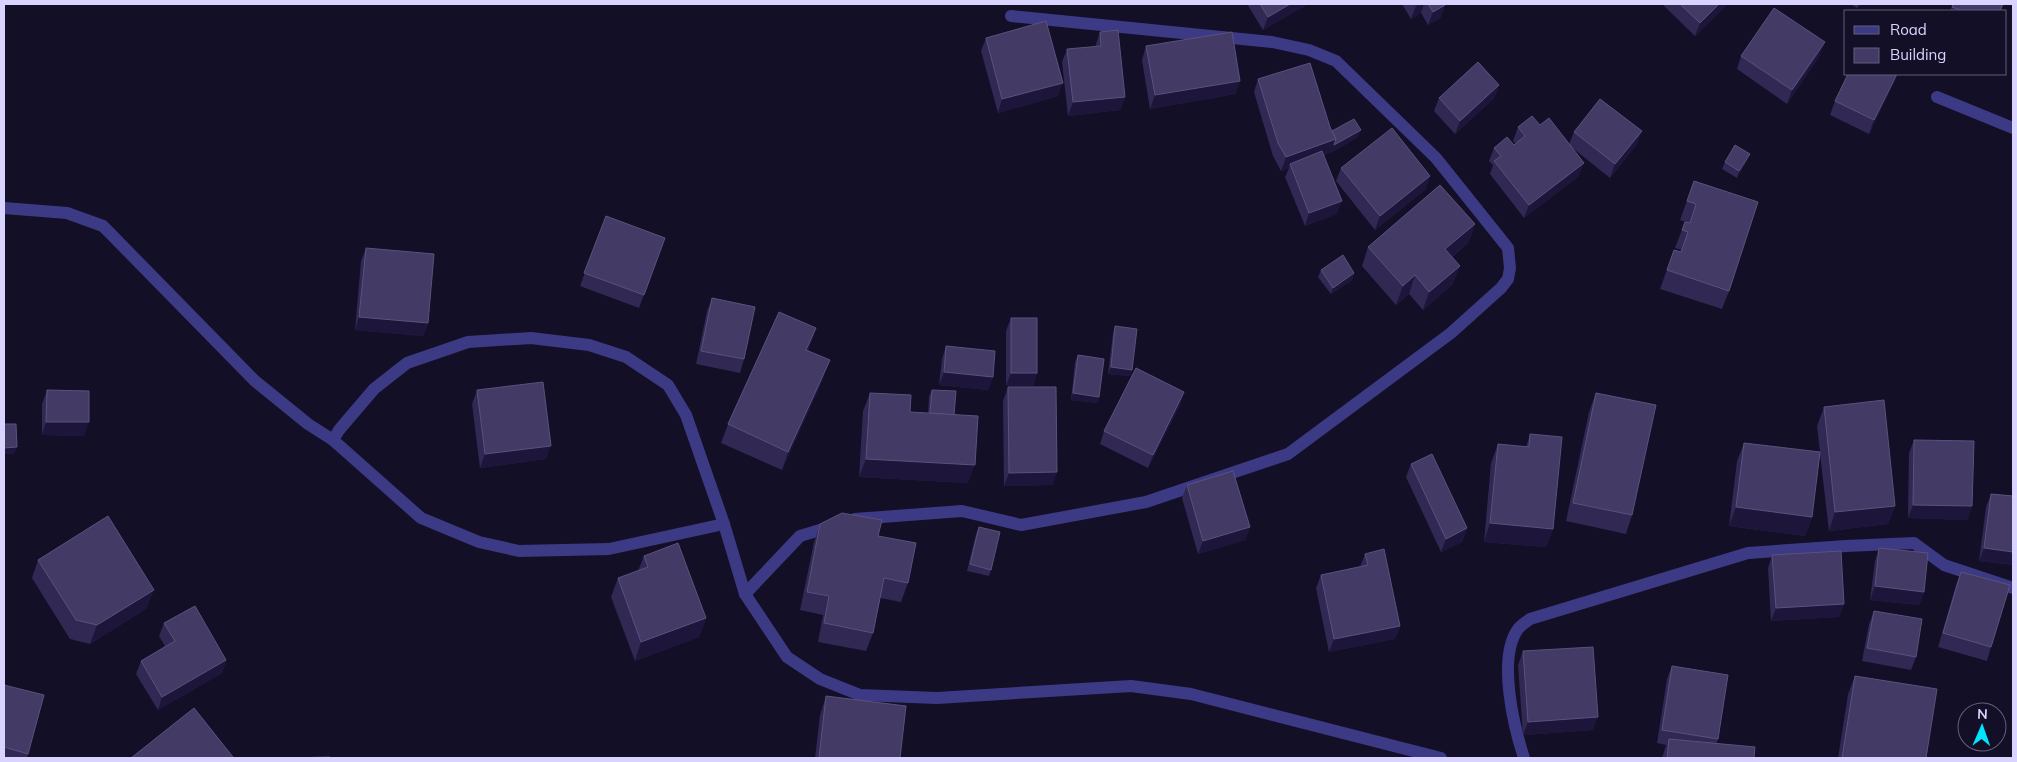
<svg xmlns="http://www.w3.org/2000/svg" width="2017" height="762" font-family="Mulish,sans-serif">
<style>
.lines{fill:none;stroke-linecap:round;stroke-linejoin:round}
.street{stroke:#3d3a85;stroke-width:12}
.wall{fill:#312854}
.shaded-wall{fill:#1d163a}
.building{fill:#433a66;stroke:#5a527e}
</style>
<rect width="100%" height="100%" fill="#130f26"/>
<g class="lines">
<g class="street">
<path d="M1937,97L2013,128"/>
<path d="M4,208L67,213L103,226L255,381L308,424L333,440L421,518L479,542L519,551L609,549L724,524"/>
<path d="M333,440L339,430L374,389L407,363L468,342L531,338L589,345L626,357L668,385L686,415L724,524L745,594L787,657L820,679L860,695L937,698L1131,686L1191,694L1441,758"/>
<path d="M855,519L962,511L1021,525L1146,502L1288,454L1451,333L1501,288L1508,279L1510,268L1508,248L1436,158L1336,61L1309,50L1272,42L1011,16"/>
<path d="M745,594L800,536L833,526"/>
<path d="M1524,758C1514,727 1497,658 1518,629C1521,625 1526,622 1530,619L1748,553L1846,546L1914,543L1944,565L2013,588"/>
</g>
</g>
<g class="wall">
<path d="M1247,4H1308L1263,30Z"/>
<path d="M1402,4H1444L1445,5L1440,18L1428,25L1421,13L1411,19Z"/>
<path d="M1662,4H1727L1695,36Z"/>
<path d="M1850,4H1860L1857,8Z"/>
<path d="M1953,4L2001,11H1950Z"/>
<path d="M1100,32L1125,97L1120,110L1068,116L1062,62L1067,49L1095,47Z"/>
<path d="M986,38L1058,96L998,113L981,51Z"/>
<path d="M1146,46L1240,81L1235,94L1150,109L1142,60Z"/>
<path d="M1820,55L1787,104L1737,69L1741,56Z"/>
<path d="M1258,79L1330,127L1332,131L1358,137L1332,152L1324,155L1337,214L1305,226L1285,177L1289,168L1281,171L1273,156L1254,92Z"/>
<path d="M1895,80L1869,134L1830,115L1835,101Z"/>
<path d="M1499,85L1494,98L1455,134L1434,111L1439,98Z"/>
<path d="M1540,125L1569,144L1574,132L1637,144L1610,178L1570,146L1579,176L1524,218L1490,174L1493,165L1489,161L1494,148L1514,145L1516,144L1513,141L1518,127Z"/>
<path d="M1747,161L1737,178L1722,169L1725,162Z"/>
<path d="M1341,168L1426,189L1375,230L1336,181Z"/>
<path d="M1694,181L1729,291L1722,309L1660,289L1674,250L1681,252L1682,250L1675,248L1685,222L1689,223L1680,220Z"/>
<path d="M606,216L665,238L639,308L580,286Z"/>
<path d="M1475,224L1468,243L1452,257L1453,284L1423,310L1409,294L1396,305L1362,266L1368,247Z"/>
<path d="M366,248L428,323L423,336L355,330L361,261Z"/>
<path d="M1321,270L1354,273L1352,280L1331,294L1318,277Z"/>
<path d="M712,298L744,359L740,373L696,364L707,311Z"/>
<path d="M1011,318L1037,373L1033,386H1006V331Z"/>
<path d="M1115,326L1132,370L1130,376L1108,374L1113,333Z"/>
<path d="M816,328L808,351L823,379L782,470L721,443L728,424Z"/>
<path d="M946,346L993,377L988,390L939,385L942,359Z"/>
<path d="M1078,355L1099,397L1097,403L1071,400L1075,362Z"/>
<path d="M1008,387L1057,472L1052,485L1004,486L1003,401Z"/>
<path d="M47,390L84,436L42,435V404Z"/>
<path d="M477,390L546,459L480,468L472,404Z"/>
<path d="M932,390L954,415L968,483L859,477L863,411L870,393L910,412L928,413L929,396Z"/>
<path d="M1184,392L1180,405L1148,468L1100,444L1104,431Z"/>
<path d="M1596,393L1632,515L1626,534L1566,521L1589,412Z"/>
<path d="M1824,407L1895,506L1888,524L1829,531L1820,454L1812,517L1805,536L1729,526L1737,461L1744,443L1820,452L1817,426Z"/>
<path d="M1530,434L1553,529L1546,547L1484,542L1491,463L1498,444L1526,447Z"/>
<path d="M1914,440L1968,520L1908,518L1909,453Z"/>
<path d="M1411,464L1467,528L1462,542L1441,552L1406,477Z"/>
<path d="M1187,485L1250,527L1245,540L1198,554L1182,498Z"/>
<path d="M1991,494L2013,496V565L1979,561L1986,507Z"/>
<path d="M820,524L878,536L908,583L901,602L880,598L873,633L866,651L818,642L823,615L800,610L814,542Z"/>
<path d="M979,527L991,570L989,576L967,571L976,534Z"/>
<path d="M1879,548L1924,592L1919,605L1870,600L1875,561Z"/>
<path d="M1365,554L1400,626L1395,639L1329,652L1316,588L1321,575L1360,567Z"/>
<path d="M1772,555L1844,604L1839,617L1771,621L1768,568Z"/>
<path d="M644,556L706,618L699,637L635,661L611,597L618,578L638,571Z"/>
<path d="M38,560L147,608L90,644L70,639L32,578Z"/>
<path d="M1961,572L1991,647L1987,661L1938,647L1956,585Z"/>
<path d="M1874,611L1916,657L1911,670L1862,661L1869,624Z"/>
<path d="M164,623L226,660L222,673L158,710L136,674L141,661L165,646L159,636Z"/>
<path d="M1523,651L1593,730L1523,735L1518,665Z"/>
<path d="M1672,666L1718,739L1716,744L1754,758H1662L1666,745L1657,743L1667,679Z"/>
<path d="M1855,676L1926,758H1838L1848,694Z"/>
<path d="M4,685L28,754L27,758H4Z"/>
<path d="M826,696L900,758H815L820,715Z"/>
</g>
<g class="shaded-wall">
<path d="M1290,4H1308L1263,30L1268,17Z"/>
<path d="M1420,4H1424L1421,13L1411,19L1416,6Z"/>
<path d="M1719,4H1727L1695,36L1700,23Z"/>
<path d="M1445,5L1440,18L1428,25L1433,12Z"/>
<path d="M1825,42L1820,55L1787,104L1792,90Z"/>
<path d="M1897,74L1895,80L1869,134L1874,120Z"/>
<path d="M1240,81L1235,94L1150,109L1155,95Z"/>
<path d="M1063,83L1058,96L998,113L1002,99Z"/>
<path d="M1499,85L1494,98L1455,134L1460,121Z"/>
<path d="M1125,97L1120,110L1068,116L1073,102Z"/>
<path d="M1361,130L1358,137L1332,152L1291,167L1290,164L1289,168L1281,171L1286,157Z"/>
<path d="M1642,131L1637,144L1610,178L1615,164Z"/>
<path d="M1750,154L1747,161L1737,178L1739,171Z"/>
<path d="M1584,163L1579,176L1524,218L1529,205Z"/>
<path d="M1430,176L1426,189L1375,230L1380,216Z"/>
<path d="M1342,201L1337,214L1305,226L1309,213Z"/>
<path d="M1475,224L1468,243L1438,268L1445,249Z"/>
<path d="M1460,266L1453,284L1423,310L1429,292Z"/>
<path d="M1354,273L1352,280L1331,294L1333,288Z"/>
<path d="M1415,275L1409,294L1396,305L1403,286Z"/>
<path d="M359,317L428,323L423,336L355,330Z"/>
<path d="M816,328L809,347L800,369L806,350Z"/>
<path d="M830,360L823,379L782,470L788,452Z"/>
<path d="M1111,367L1132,370L1130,376L1108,374Z"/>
<path d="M944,372L993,377L988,390L939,385Z"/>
<path d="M1011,373H1037L1033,386H1006Z"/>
<path d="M1184,392L1180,405L1148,468L1153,455Z"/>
<path d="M1073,393L1099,397L1097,403L1071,400Z"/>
<path d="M46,422H89L84,436L42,435Z"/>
<path d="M551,446L546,459L480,468L485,454Z"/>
<path d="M17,447L14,454H4V448Z"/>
<path d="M866,459L975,465L968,483L859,477Z"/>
<path d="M1057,472L1052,485L1004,486L1009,473Z"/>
<path d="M1913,505L1972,506L1968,520L1908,518Z"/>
<path d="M1895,506L1888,524L1829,531L1835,512Z"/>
<path d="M1736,507L1812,517L1805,536L1729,526Z"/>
<path d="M1490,523L1553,529L1546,547L1484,542Z"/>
<path d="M1250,527L1245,540L1198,554L1203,541Z"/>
<path d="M1467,528L1462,542L1441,552L1446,539Z"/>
<path d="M1984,548L2013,552V565L1979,561Z"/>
<path d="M1875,586L1924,592L1919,605L1870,600Z"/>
<path d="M154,590L147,608L90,644L97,625Z"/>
<path d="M1844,604L1839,617L1771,621L1776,608Z"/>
<path d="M706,618L699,637L635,661L641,642Z"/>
<path d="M1400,626L1395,639L1329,652L1334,639Z"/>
<path d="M226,660L222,673L158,710L162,697Z"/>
<path d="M1598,717L1593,730L1523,735L1528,722Z"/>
</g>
<g class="building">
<path d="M1260,4H1290L1268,17Z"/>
<path d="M1428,4H1444L1445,5L1433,12Z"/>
<path d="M1680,4H1719L1700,23Z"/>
<path d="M1953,4H2003L2000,11H1963L1952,7Z"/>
<path d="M1774,8L1825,42L1792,90L1741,56Z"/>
<path d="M1046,21L1063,83L1002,99L986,38Z"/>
<path d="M1118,30L1125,97L1073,102L1067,49L1101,46L1100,32Z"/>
<path d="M1232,32L1240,81L1155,95L1146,46Z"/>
<path d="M1478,62L1499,85L1460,121L1439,98Z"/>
<path d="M1310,63L1330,127L1336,139L1286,157L1278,143L1258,79Z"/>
<path d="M1848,74H1897L1874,120L1835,101Z"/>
<path d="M1600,99L1642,131L1615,164L1574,132Z"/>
<path d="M1532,116L1540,125L1549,118L1584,163L1529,205L1494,161L1501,156L1494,148L1507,137L1514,145L1525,136L1518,127Z"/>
<path d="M1354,119L1361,130L1334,145L1336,139L1332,131Z"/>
<path d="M1392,128L1430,176L1380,216L1341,168Z"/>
<path d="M1735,145L1750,154L1739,171L1725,162Z"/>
<path d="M1322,151L1342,201L1309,213L1290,164Z"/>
<path d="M1694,181L1758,202L1729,291L1667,270L1674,250L1681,252L1688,232L1682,230L1685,222L1690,223L1696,204L1687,201Z"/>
<path d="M1440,185L1475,224L1445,249L1460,266L1429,292L1415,275L1403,286L1368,247Z"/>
<path d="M606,216L665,238L644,295L584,273Z"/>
<path d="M366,248L434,254L428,323L359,317Z"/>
<path d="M1343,255L1354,273L1333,288L1321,270Z"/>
<path d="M712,298L755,307L744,359L701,351Z"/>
<path d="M779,312L816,328L806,350L830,360L788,452L728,424Z"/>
<rect x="1011" y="318" width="26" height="55"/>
<path d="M1115,326L1137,329L1132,370L1111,367Z"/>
<path d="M946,346L995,351L993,377L944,372Z"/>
<path d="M1078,355L1104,359L1099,397L1073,393Z"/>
<path d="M1136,368L1184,392L1153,455L1104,431Z"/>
<path d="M543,382L551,446L485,454L477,390Z"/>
<path d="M1008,387H1056L1057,472L1009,473Z"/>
<path d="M47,390L89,391V422H46Z"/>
<path d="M932,390L956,391L954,415L930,413Z"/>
<path d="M870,393L911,395L910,412L978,416L975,465L866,459Z"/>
<path d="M1596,393L1656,405L1632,515L1573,503Z"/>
<path d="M1884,400L1895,506L1835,512L1824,407Z"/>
<path d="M4,424H16L17,447L4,448Z"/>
<path d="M1530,434L1562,437L1553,529L1490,523L1498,444L1529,447Z"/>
<path d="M1914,440L1974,441L1972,506L1913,505Z"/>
<path d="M1744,443L1820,452L1812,517L1736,507Z"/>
<path d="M1432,454L1467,528L1446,539L1411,464Z"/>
<path d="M1233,471L1250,527L1203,541L1187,485Z"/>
<path d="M1991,494L2013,496V552L1984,548Z"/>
<path d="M842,513L882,520L878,536L916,543L908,583L884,578L873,633L824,623L829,596L807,592L820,524Z"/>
<path d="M108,516L154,590L97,625L76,620L38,560Z"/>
<path d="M979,527L1000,532L991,570L970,564Z"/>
<path d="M678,543L706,618L641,642L618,578L648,567L644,556Z"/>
<path d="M1879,548L1928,553L1924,592L1875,586Z"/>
<path d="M1384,549L1400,626L1334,639L1321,575L1368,565L1365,554Z"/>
<path d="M1841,551L1844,604L1776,608L1772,555Z"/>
<path d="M1961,572L2010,585L1991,647L1943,633Z"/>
<path d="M195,606L226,660L162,697L141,661L175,641L164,623Z"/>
<path d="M1874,611L1922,619L1916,657L1867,648Z"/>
<path d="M1593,647L1598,717L1528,722L1523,651Z"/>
<path d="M1672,666L1728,675L1718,739L1662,730Z"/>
<path d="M1855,676L1937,689L1926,758H1842Z"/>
<path d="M4,685L44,695L28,754L4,747Z"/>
<path d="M826,696L906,706L900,758H819Z"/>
<path d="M194,708L233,757L232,758H131Z"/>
<path d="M1669,739L1755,747L1754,758H1667Z"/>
<path d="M330,757V758H285Z"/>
</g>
<rect width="2017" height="762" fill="none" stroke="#d9d4ff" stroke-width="10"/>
<rect x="1844" y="10" width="162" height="65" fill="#130f26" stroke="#625e7d"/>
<rect x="1854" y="26" width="25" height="8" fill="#3d3a85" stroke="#625e7d"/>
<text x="1890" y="35" font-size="15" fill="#d9d4ff">Road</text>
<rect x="1854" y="48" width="25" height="15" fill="#433a66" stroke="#625e7d"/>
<text x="1890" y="60" font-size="15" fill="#d9d4ff">Building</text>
<g transform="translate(1982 727) rotate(2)"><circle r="24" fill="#130f26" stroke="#625e7d"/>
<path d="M0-4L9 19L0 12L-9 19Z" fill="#00e5ff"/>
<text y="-8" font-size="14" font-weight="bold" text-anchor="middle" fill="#d9d4ff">N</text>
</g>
</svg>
